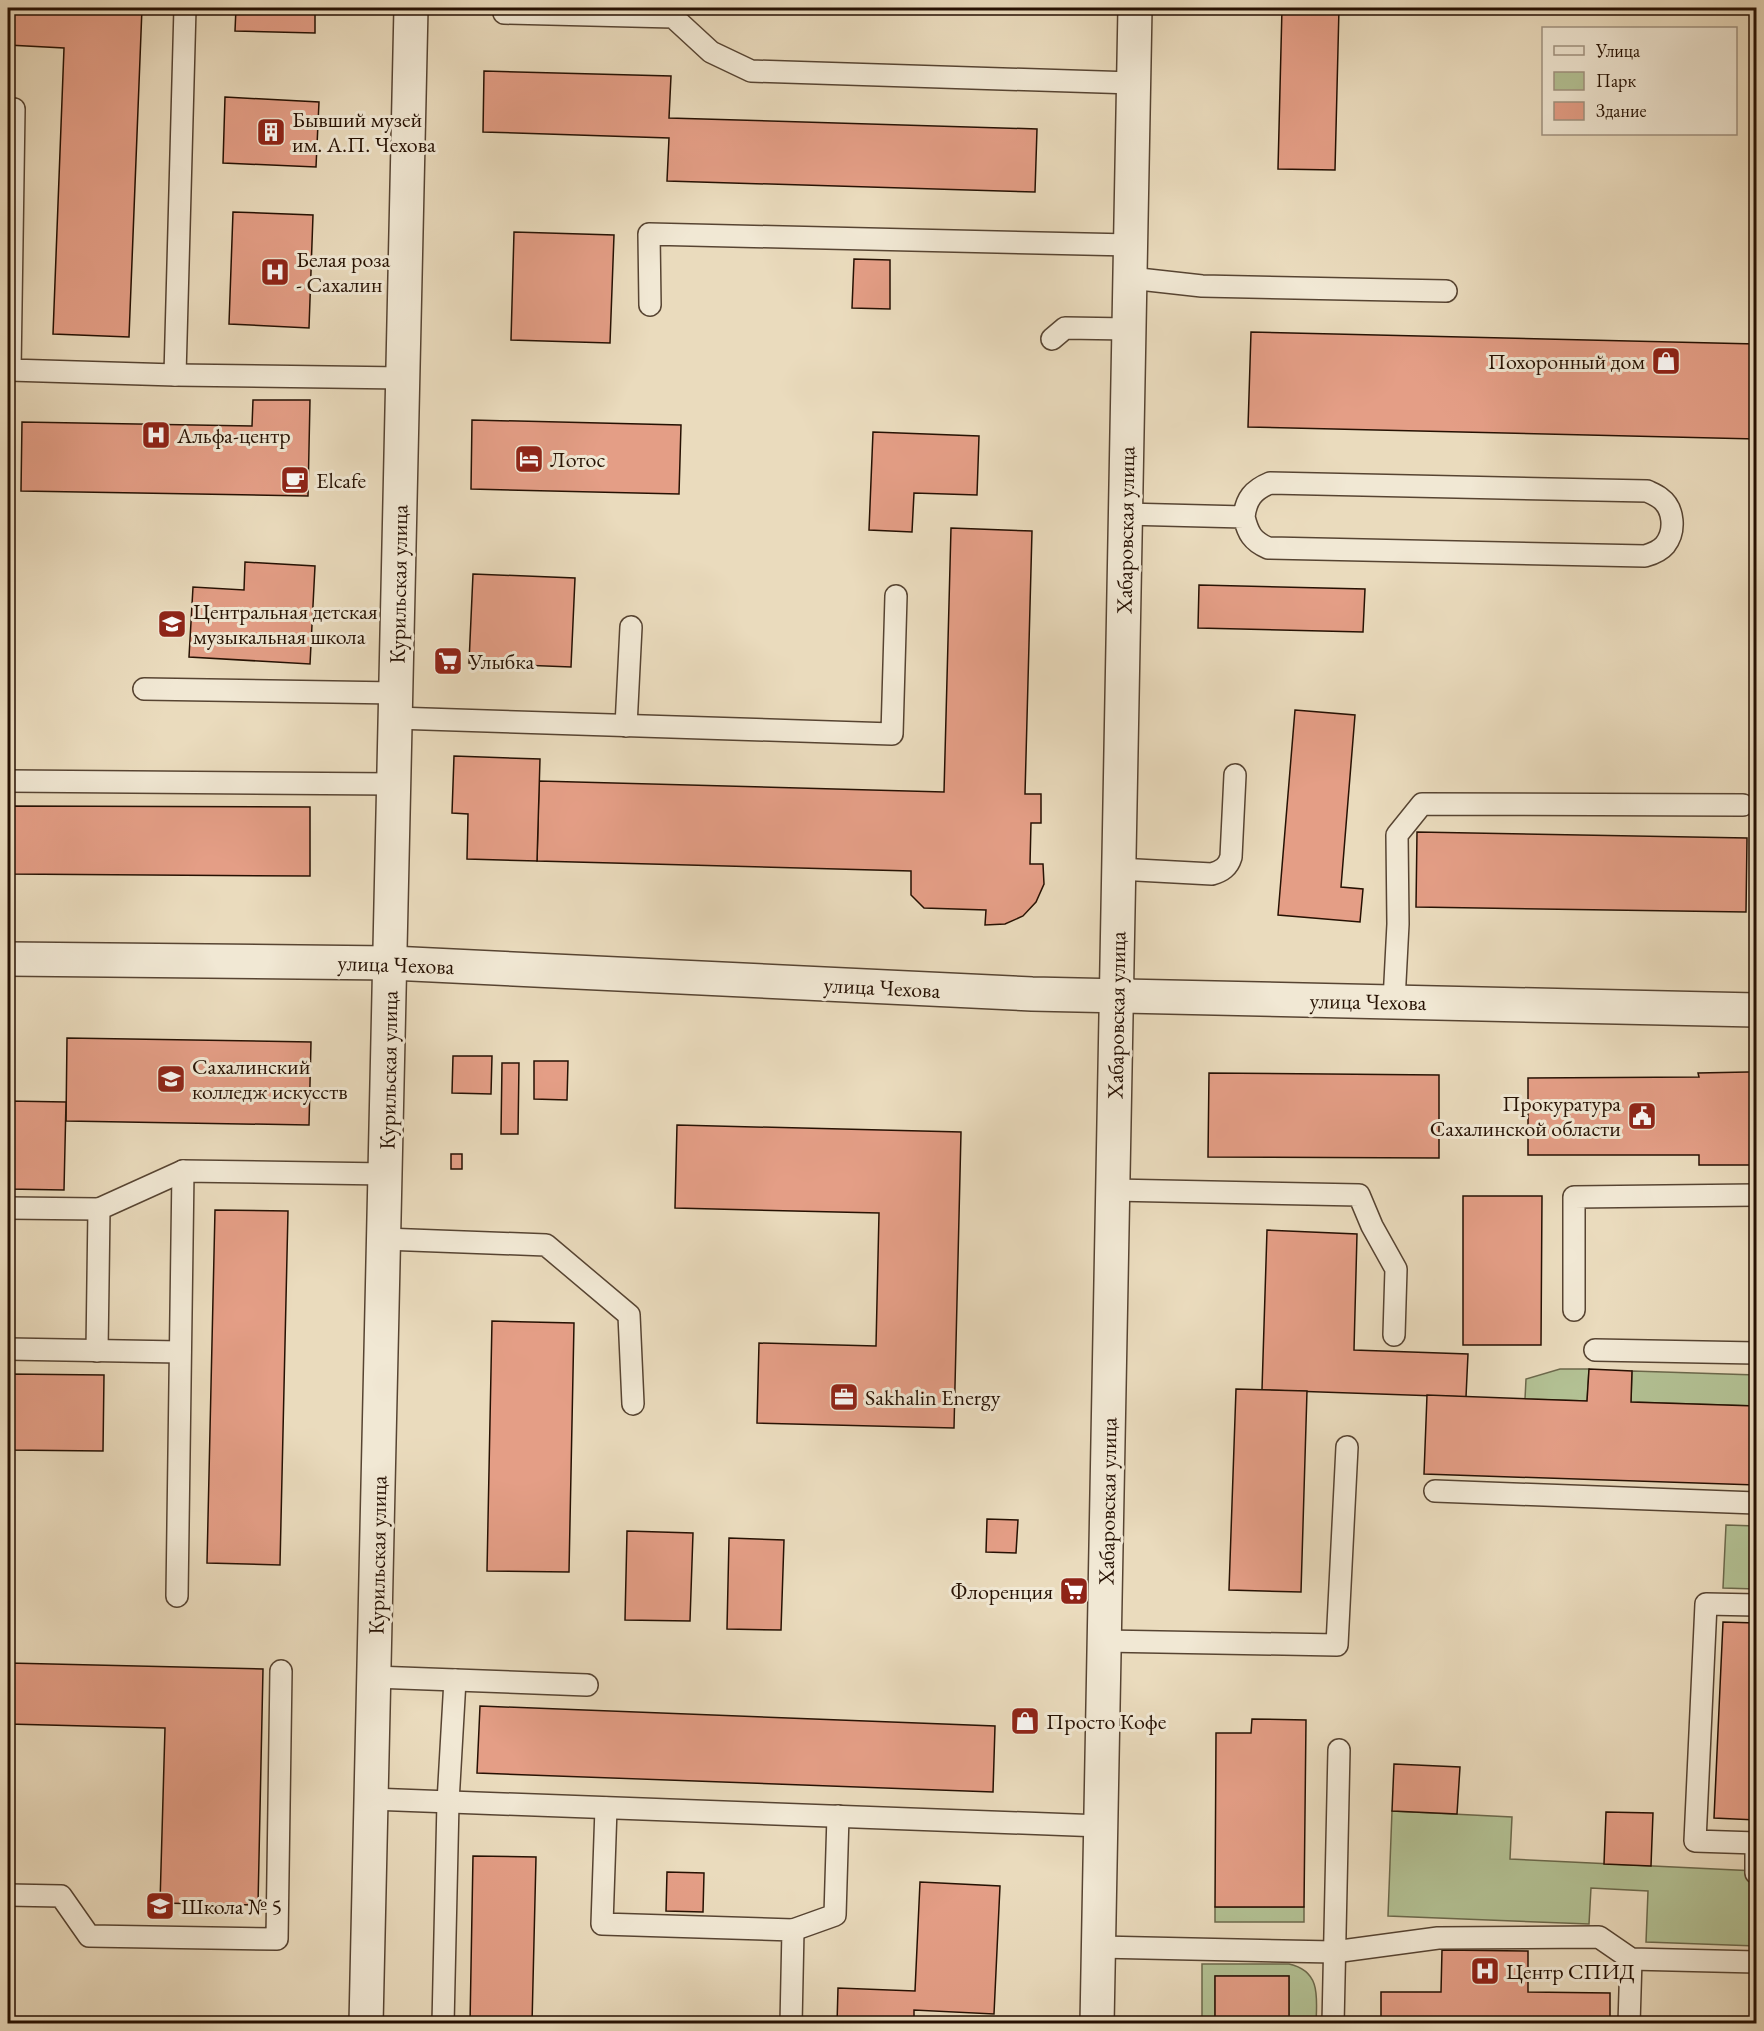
<svg xmlns="http://www.w3.org/2000/svg" width="1764" height="2031" font-family="'EB Garamond',serif">
<style>
.green{fill:#b3c194;stroke:#6c694c;stroke-width:1.5}
.building{fill:#e49e86;stroke:#261103;stroke-width:1.5}
.lines{fill:none;stroke-linecap:round;stroke-linejoin:round}
.service-casing{stroke:#574432;stroke-width:24}
.minor-casing{stroke:#574432;stroke-width:36}
.tertiary-casing{stroke:#574432;stroke-width:36}
.service{stroke:#f1e8d4;stroke-width:21}
.minor{stroke:#f1e8d4;stroke-width:33}
.tertiary{stroke:#f1e8d4;stroke-width:33}
.labels{text-anchor:middle;stroke-width:6;stroke-linejoin:round;paint-order:stroke}
.poi-label{font-size:22px;fill:#261103;stroke:#f1e8d4;text-anchor:start}
.street-label{font-size:22px;fill:#261103;stroke:#f1e8d4}
</style>
<rect width="100%" height="100%" fill="#eadbbd"/>
<filter id="stains"><feTurbulence type="fractalNoise" baseFrequency=".00333" numOctaves="4"/><feColorMatrix values="0 0 0 0 .2 0 0 0 0 .09 0 0 0 0 .02 0 0 0 .5 -.17"/></filter>
<radialGradient id="worn" r=".72"><stop offset=".6" stop-color="#630" stop-opacity="0"/><stop offset="1" stop-color="#630" stop-opacity=".3"/></radialGradient>
<g class="green">
<path d="M1560,1369H1589L1587,1401L1525,1399L1526,1379Z"/>
<path d="M1632,1371L1756,1375V1406L1631,1402Z"/>
<path d="M1726,1525L1756,1526V1589L1723,1588Z"/>
<path d="M1392,1811L1512,1817L1510,1859L1756,1871V1946L1646,1942L1648,1891L1591,1888L1589,1924L1388,1916Z"/>
<rect x="1215" y="1907" width="89" height="15"/>
<path d="M1202,1964H1289C1321,1971 1317,1997 1316,2023H1289V1976H1215V2023L1202,2024Z"/>
</g>
<g class="building">
<path d="M8,8H142L129,337L53,334L64,48L8,45Z"/>
<path d="M236,8H315V33L235,31Z"/>
<path d="M1282,8H1339L1335,170L1278,169Z"/>
<path d="M484,71L671,76L669,118L1037,129L1035,192L667,181L669,138L483,132Z"/>
<path d="M225,97L319,102L316,167L223,163Z"/>
<path d="M233,212L313,215L309,328L229,324Z"/>
<path d="M514,232L614,235L610,343L511,340Z"/>
<path d="M854,259L890,260V309L852,308Z"/>
<path d="M1251,332L1756,344V439L1248,427Z"/>
<path d="M253,400H310L308,496L21,491L22,422L252,426Z"/>
<path d="M472,420L681,425L679,494L471,489Z"/>
<path d="M873,432L979,436L977,495L914,493L912,532L869,530Z"/>
<path d="M951,528L1032,531L1025,794H1041V823H1031L1030,864H1043L1044,884L1036,902L1023,916L1005,924L985,925L986,910L924,908L911,895V871L537,861L539,781L944,792Z"/>
<path d="M245,562L315,566L310,664L189,657L193,587L244,590Z"/>
<path d="M473,574L575,578L571,667L469,663Z"/>
<path d="M1199,585L1365,589L1363,632L1198,628Z"/>
<path d="M1295,710L1355,715L1341,887L1363,889L1360,922L1278,915Z"/>
<path d="M454,756L540,759L537,861L467,859L468,814L452,813Z"/>
<path d="M8,806L310,807V876L8,874Z"/>
<path d="M1417,832L1747,838L1746,912L1416,907Z"/>
<path d="M67,1038L311,1042L309,1125L66,1121Z"/>
<path d="M453,1056H492L491,1094L452,1093Z"/>
<path d="M534,1061H568L567,1100L534,1099Z"/>
<path d="M502,1063H519L518,1134H501Z"/>
<path d="M1748,1072H1756V1165H1699V1155H1528V1078L1699,1077L1698,1073Z"/>
<path d="M1209,1073L1439,1075V1158L1208,1157Z"/>
<path d="M8,1101L66,1102L64,1190L8,1189Z"/>
<path d="M677,1125L961,1132L954,1428L757,1423L759,1343L876,1346L879,1213L675,1208Z"/>
<rect x="451" y="1154" width="11" height="15"/>
<path d="M1463,1196H1542L1541,1345H1463Z"/>
<path d="M215,1210L288,1211L280,1565L207,1563Z"/>
<path d="M1267,1230L1357,1234L1354,1350L1468,1354L1466,1397L1262,1390Z"/>
<path d="M492,1321L574,1323L569,1572L487,1571Z"/>
<path d="M1589,1369L1632,1371L1631,1402L1756,1406V1485L1424,1474L1427,1395L1587,1401Z"/>
<path d="M8,1374L104,1375L103,1451L8,1450Z"/>
<path d="M1236,1389L1307,1391L1301,1592L1229,1590Z"/>
<path d="M987,1519L1018,1520L1016,1553L986,1552Z"/>
<path d="M627,1531L693,1533L690,1621L625,1620Z"/>
<path d="M729,1538L784,1540L781,1630L727,1629Z"/>
<path d="M1723,1622L1756,1623V1820L1714,1818Z"/>
<path d="M8,1663L263,1669L258,1905L160,1903L165,1728L8,1724Z"/>
<path d="M480,1706L995,1726L993,1792L477,1773Z"/>
<path d="M1252,1719L1306,1720L1304,1907H1215L1216,1733H1251Z"/>
<path d="M1394,1764L1460,1767L1457,1814L1392,1811Z"/>
<path d="M1606,1812L1653,1813L1651,1866L1604,1864Z"/>
<path d="M473,1856L536,1857L532,2024H470Z"/>
<path d="M667,1872L704,1873L703,1912L666,1911Z"/>
<path d="M920,1882L1000,1886L994,2014L914,2010V2024H837L838,1988L915,1991Z"/>
<path d="M1442,1950L1528,1951V1992L1610,1993V2024H1381V1992H1441Z"/>
<rect x="1215" y="1976" width="74" height="48"/>
</g>
<g class="lines">
<g class="service-casing">
<g id="service">
<path d="M504,13L673,17L711,52L751,71L1133,83"/>
<path d="M8,109H14L10,370L175,375L185,8"/>
<path d="M1130,278L1202,286L1446,291"/>
<path d="M650,305L649,234L1130,245"/>
<path d="M1052,339L1065,328L1129,329"/>
<path d="M175,375L403,378"/>
<path d="M1125,514L1244,517C1246,499 1253,490 1270,483L1647,491C1651,493 1656,495 1660,498C1674,508 1676,531 1665,545C1660,551 1652,554 1645,556L1268,548C1252,541 1248,533 1244,517"/>
<path d="M144,689L396,693"/>
<path d="M395,718L892,734L896,596"/>
<path d="M626,726L631,627"/>
<path d="M8,781L394,784"/>
<path d="M1118,869L1212,874C1222,871 1228,867 1231,857L1235,775"/>
<path d="M1394,1001L1398,924L1397,835L1422,804L1743,805"/>
<path d="M1113,1190L1359,1195L1372,1226L1396,1269L1394,1335"/>
<path d="M8,1208L99,1209"/>
<path d="M384,1239L546,1245L629,1315L633,1404"/>
<path d="M1574,1310V1197L1756,1195"/>
<path d="M8,1349L180,1352"/>
<path d="M1595,1350L1756,1353"/>
<path d="M97,1351L99,1209L183,1171L386,1174"/>
<path d="M1435,1491L1756,1503"/>
<path d="M177,1596L183,1171"/>
<path d="M1756,1605L1706,1604L1695,1841L1756,1843"/>
<path d="M1104,1641L1337,1645L1347,1447"/>
<path d="M374,1677L587,1685"/>
<path d="M371,1799L1101,1826"/>
<path d="M606,1808L602,1924L793,1930L791,2024"/>
<path d="M1756,1848V1873"/>
<path d="M8,1895L61,1896L89,1936L277,1939L281,1671"/>
<path d="M793,1930L835,1915L838,1816"/>
<path d="M1099,1947L1334,1952L1438,1938L1599,1937L1631,1959L1756,1962"/>
<path d="M443,2024L448,1802L455,1680"/>
<path d="M1333,2024L1339,1750"/>
<path d="M1629,2024L1631,1959"/>
</g>
</g>
<g class="minor-casing">
<path id="minor" d="M366,2024L411,8"/>
</g>
<g class="tertiary-casing">
<g id="tertiary">
<path d="M8,959L391,963L1032,994L1756,1010"/>
<path d="M1097,2024L1135,8"/>
</g>
</g>
<use href="#service" class="service"/>
<use href="#minor" class="minor"/>
<use href="#tertiary" class="tertiary"/>
</g>
<defs>
<g id="building-square" transform="scale(1.5)"><rect x="-9" y="-9" width="18" height="18" rx="4" fill="#8f2418" stroke="#f1e8d4"/><path d="M-4-6H4V6H1V3H-1V6H-4ZM-2.5-4.3h1.7v1.8h-1.7ZM.8-4.3h1.7v1.8H.8ZM-2.5-1h1.7V.8h-1.7ZM.8-1h1.7V.8H.8Z" fill="#fff"/></g>
<g id="hospital-square" transform="scale(1.5)"><rect x="-9" y="-9" width="18" height="18" rx="4" fill="#8f2418" stroke="#f1e8d4"/><path d="M-5-5h3v3.5h4V-5h3V5h-3V1.5h-4V5h-3Z" fill="#fff"/></g>
<g id="shop-square" transform="scale(1.5)"><rect x="-9" y="-9" width="18" height="18" rx="4" fill="#8f2418" stroke="#f1e8d4"/><path d="M-5-2.5h2.3a2.7 3.5 0 0 1 5.4 0H5L5.5 6h-11ZM-1.5-2.5h3a1.5 2.3 0 0 0-3 0Z" fill="#fff"/></g>
<g id="hotel-square" transform="scale(1.5)"><rect x="-9" y="-9" width="18" height="18" rx="4" fill="#8f2418" stroke="#f1e8d4"/><path d="M-6-4.5h1.5V1H6V5H4.5V3h-9V5H-6ZM-4 0a1.8 1.8 0 1 1 3.6 0ZM.5 0V-2.5h3Q6-2.5 6 0Z" fill="#fff"/></g>
<g id="cafe-square" transform="scale(1.5)"><rect x="-9" y="-9" width="18" height="18" rx="4" fill="#8f2418" stroke="#f1e8d4"/><path d="M-5.5-4.5H6V0H3Q3 3.5 0 3.5H-2.5Q-5.5 3.5-5.5 0ZM3-3.2v2h1.7v-2ZM-6 4.5H4V6H-6Z" fill="#fff"/></g>
<g id="school-square" transform="scale(1.5)"><rect x="-9" y="-9" width="18" height="18" rx="4" fill="#8f2418" stroke="#f1e8d4"/><path d="M0-5L7-2L0 1L-7-2ZM-4 1L0 2.5L4 1V4Q0 6-4 4Z" fill="#fff"/></g>
<g id="supermarket-square" transform="scale(1.5)"><rect x="-9" y="-9" width="18" height="18" rx="4" fill="#8f2418" stroke="#f1e8d4"/><path d="M-6-5.5h2.5l.6 2H6L4.5 2H-2.5L-4.4-4H-6ZM-1.5 3.2a1.3 1.3 0 1 0 .1 0ZM3 3.2a1.3 1.3 0 1 0 .1 0Z" fill="#fff"/></g>
<g id="university-square" transform="scale(1.5)"><rect x="-9" y="-9" width="18" height="18" rx="4" fill="#8f2418" stroke="#f1e8d4"/><path d="M0-5L7-2L0 1L-7-2ZM-4 1L0 2.5L4 1V4Q0 6-4 4Z" fill="#fff"/></g>
<g id="civic-square" transform="scale(1.5)"><rect x="-9" y="-9" width="18" height="18" rx="4" fill="#8f2418" stroke="#f1e8d4"/><path d="M-.6-6.5H3V-4.5H.6V-3L4-1V1h2V6H-6V1h2V-1L-.6-3ZM-1.2 2.5V6h2.4V2.5Z" fill="#fff"/></g>
<g id="office-square" transform="scale(1.5)"><rect x="-9" y="-9" width="18" height="18" rx="4" fill="#8f2418" stroke="#f1e8d4"/><path d="M-6-3h4V-5.5h4V-3h4V5H-6ZM-1-4.5V-3h2v-1.5ZM-6 0V1H6V0Z" fill="#fff"/></g>
</defs>
<g fill-rule="evenodd">
<use href="#building-square" x="271" y="132"/>
<use href="#hospital-square" x="275" y="272"/>
<use href="#shop-square" x="1666" y="361"/>
<use href="#hospital-square" x="156" y="435"/>
<use href="#hotel-square" x="529" y="459"/>
<use href="#cafe-square" x="295" y="480"/>
<use href="#school-square" x="172" y="624"/>
<use href="#supermarket-square" x="448" y="661"/>
<use href="#university-square" x="171" y="1079"/>
<use href="#civic-square" x="1642" y="1116"/>
<use href="#office-square" x="844" y="1397"/>
<use href="#supermarket-square" x="1074" y="1591"/>
<use href="#shop-square" x="1025" y="1721"/>
<use href="#school-square" x="160" y="1906"/>
<use href="#hospital-square" x="1485" y="1971"/>
</g>
<g class="labels">
<g class="poi-label">
<text x="292" y="127">Бывший музей<tspan x="292" dy="25">им. А.П. Чехова</tspan></text>
<text x="296" y="267">Белая роза<tspan x="296" dy="25">- Сахалин</tspan></text>
<text x="1645" y="369" text-anchor="end">Похоронный дом</text>
<text x="177" y="443">Альфа-центр</text>
<text x="550" y="467">Лотос</text>
<text x="316" y="488">Elcafe</text>
<text x="193" y="619">Центральная детская<tspan x="193" dy="25">музыкальная школа</tspan></text>
<text x="469" y="669">Улыбка</text>
<text x="192" y="1074">Сахалинский<tspan x="192" dy="25">колледж искусств</tspan></text>
<text x="1621" y="1111" text-anchor="end">Прокуратура<tspan x="1621" dy="25">Сахалинской области</tspan></text>
<text x="865" y="1405">Sakhalin Energy</text>
<text x="1053" y="1599" text-anchor="end">Флоренция</text>
<text x="1046" y="1729">Просто Кофе</text>
<text x="181" y="1914">Школа № 5</text>
<text x="1506" y="1979">Центр СПИД</text>
</g>
<g class="street-label">
<text transform="translate(1125 530) rotate(-89)" y="8">Хабаровская улица</text>
<text transform="translate(398 584) rotate(-89)" y="8">Курильская улица</text>
<text transform="translate(396 964) rotate(2)" y="8">улица Чехова</text>
<text transform="translate(882 987) rotate(3)" y="8">улица Чехова</text>
<text transform="translate(1368 1001) rotate(1)" y="8">улица Чехова</text>
<text transform="translate(1116 1015) rotate(-89)" y="8">Хабаровская улица</text>
<text transform="translate(388 1070) rotate(-89)" y="8">Курильская улица</text>
<text transform="translate(1107 1501) rotate(-89)" y="8">Хабаровская улица</text>
<text transform="translate(377 1555) rotate(-89)" y="8">Курильская улица</text>
</g>
</g>
<rect width="1764" height="2031" fill="none" stroke="#eadbbd" stroke-width="30"/>
<rect x="9" y="9" width="1746" height="2013" fill="none" stroke="#261103" stroke-width="3"/>
<rect x="15" y="15" width="1734" height="2001" fill="none" stroke="#261103" stroke-width="1.5"/>
<rect x="1542" y="27" width="195" height="108" fill="#f1e8d4" stroke="#a09280" stroke-width="1.5"/>
<rect x="1554" y="46" width="30" height="9" fill="#f1e8d4" stroke="#a09280" stroke-width="1.5"/>
<text x="1596" y="57" font-size="18" fill="#261103">Улица</text>
<rect x="1554" y="72" width="30" height="18" fill="#b3c194" stroke="#a09280" stroke-width="1.5"/>
<text x="1596" y="87" font-size="18" fill="#261103">Парк</text>
<rect x="1554" y="102" width="30" height="18" fill="#e49e86" stroke="#a09280" stroke-width="1.5"/>
<text x="1596" y="117" font-size="18" fill="#261103">Здание</text>
<rect width="100%" height="100%" filter="url(#stains)"/>
<rect width="100%" height="100%" fill="url(#worn)"/>
</svg>
